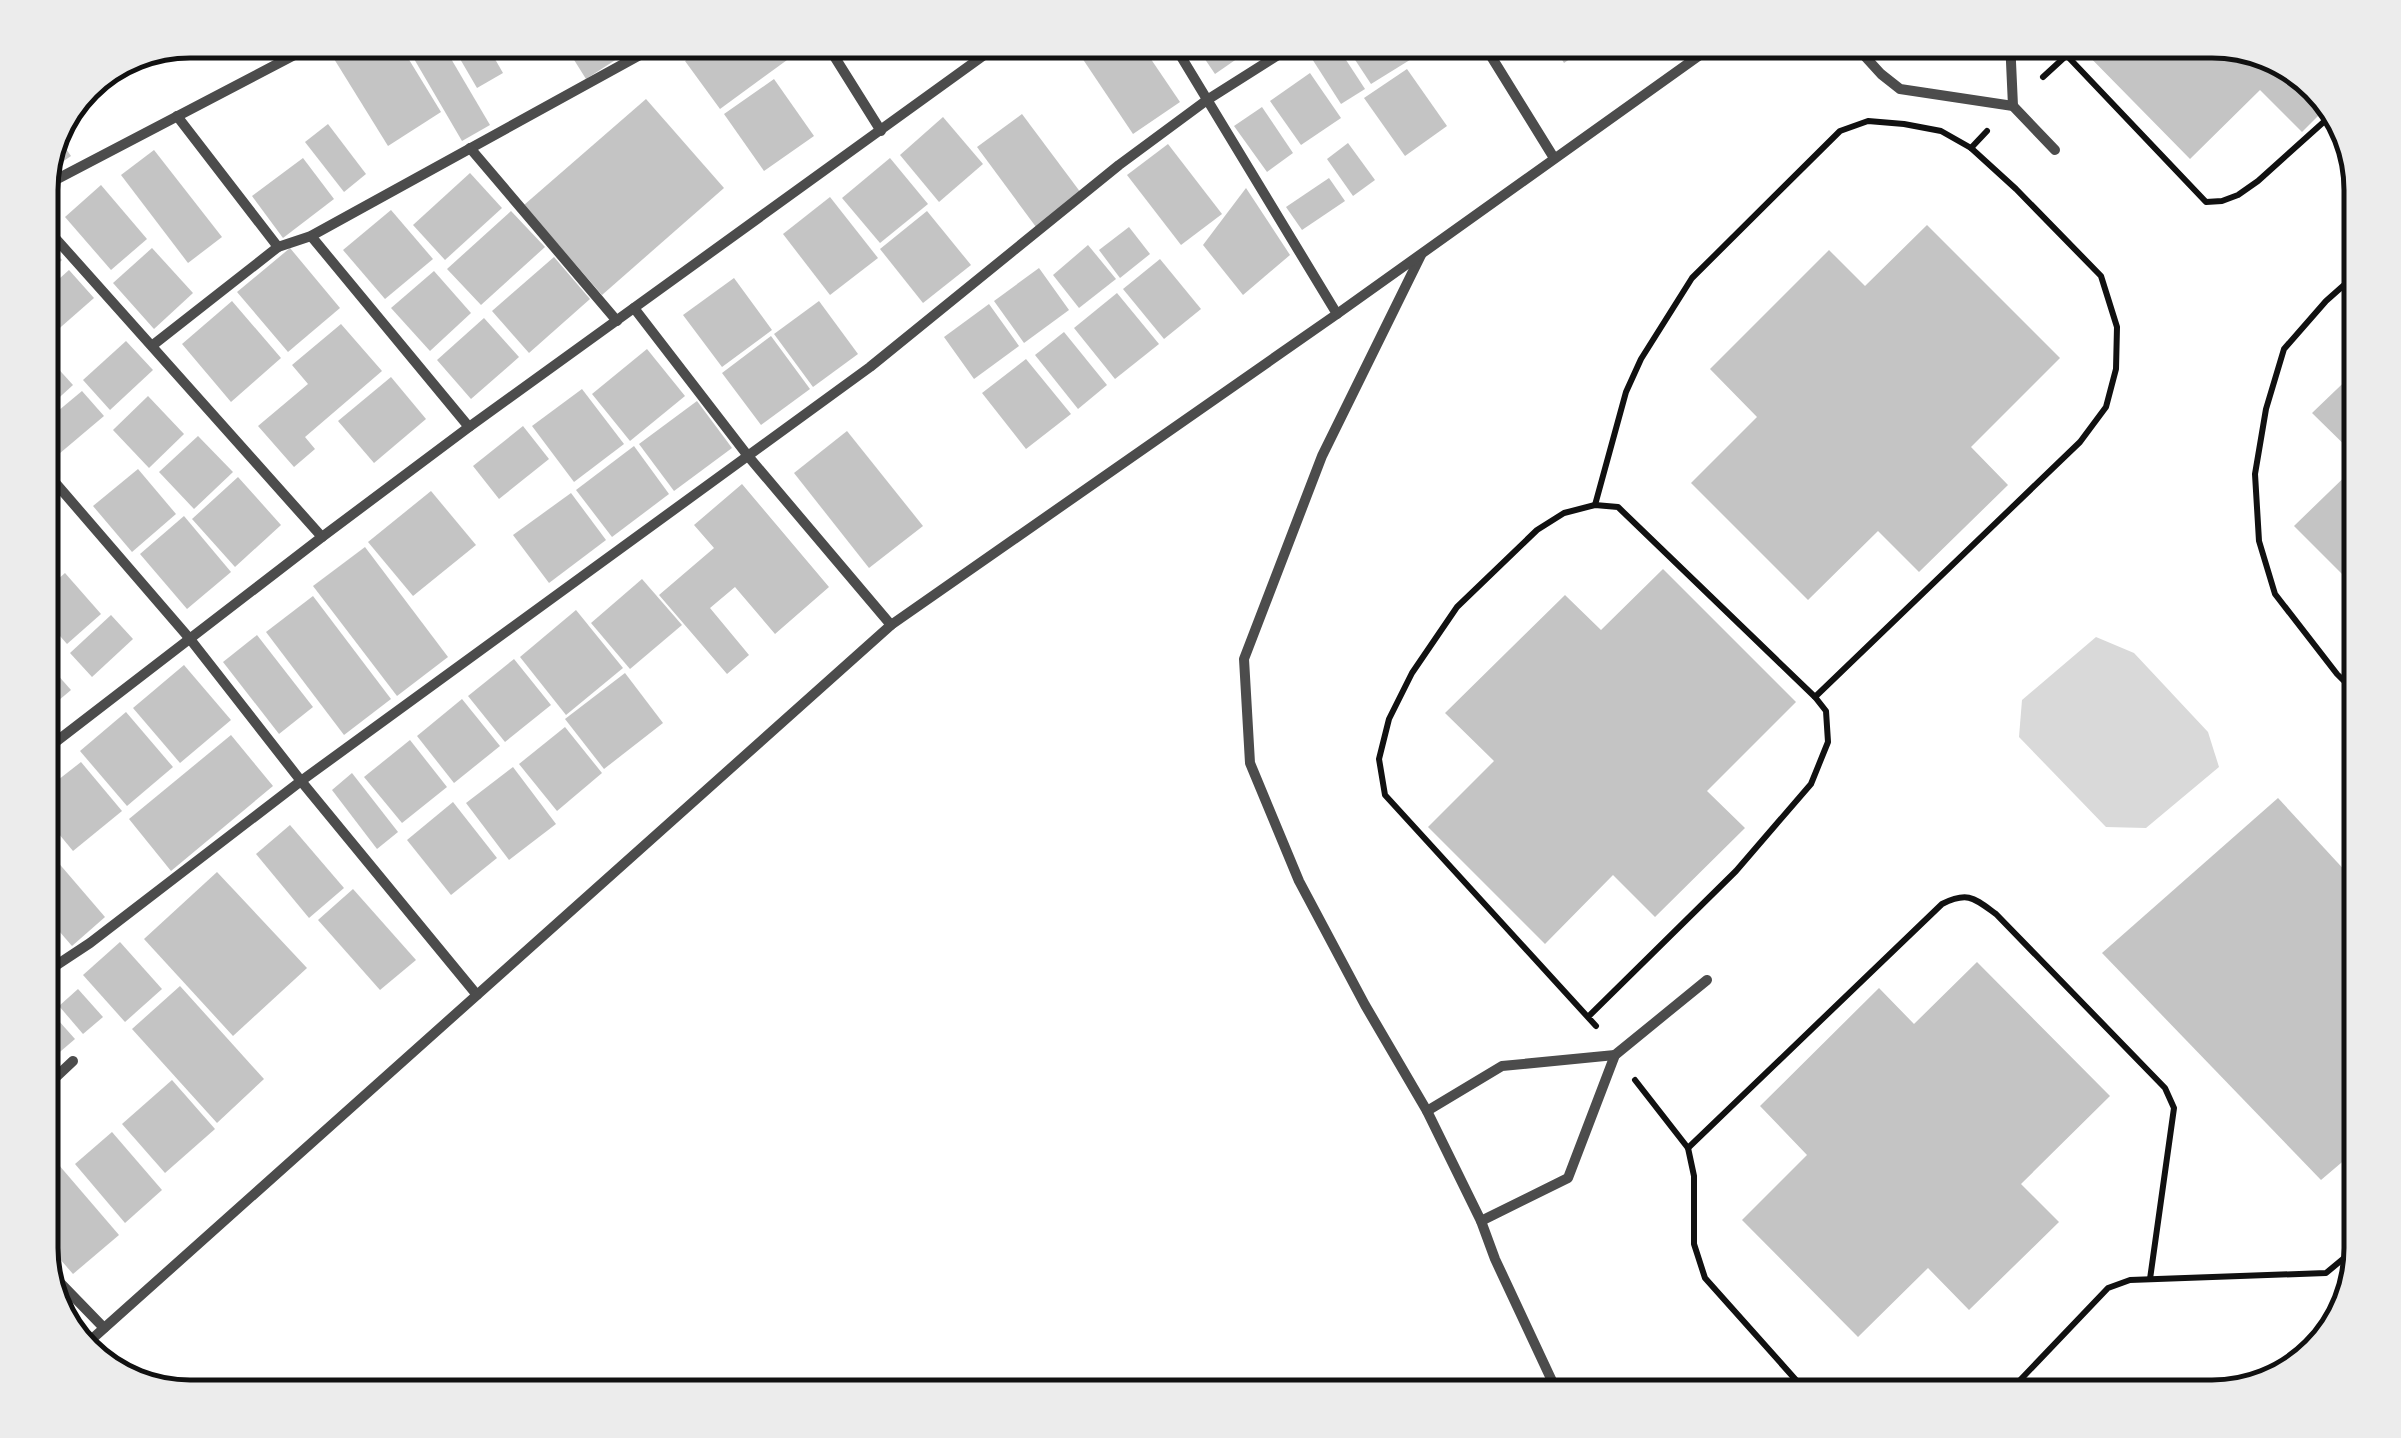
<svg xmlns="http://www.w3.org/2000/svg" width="2401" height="1438" font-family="'Public Sans',sans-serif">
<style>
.water{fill:#d9d9d9}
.building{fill:#c4c4c4}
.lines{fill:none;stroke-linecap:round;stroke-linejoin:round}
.path{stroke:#111;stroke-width:6}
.minor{stroke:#4c4c4c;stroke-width:10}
.rim{fill:none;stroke:#111;stroke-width:5}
</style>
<rect width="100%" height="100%" fill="#fff"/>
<path class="water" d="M2096,637L2134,653L2208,732L2219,767L2146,828L2106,827L2019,737L2022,700Z"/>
<g class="building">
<path d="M238,40H271L273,43L247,57Z"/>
<path d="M354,40H397L441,112L388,146L331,54Z"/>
<path d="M403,40H440L490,125L462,141Z"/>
<path d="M449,40H484L503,73L477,88Z"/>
<path d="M576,40H633L637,46L586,79L566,47Z"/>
<path d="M713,40H790L798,52L720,109L685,61Z"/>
<path d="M921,40H949L930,53Z"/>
<path d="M1070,40H1138L1180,102L1133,134Z"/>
<path d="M1192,40H1231L1241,56L1215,74Z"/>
<path d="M1323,40H1333L1365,89L1341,104L1307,51Z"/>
<path d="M1342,40H1401L1413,58L1371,84Z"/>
<path d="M1550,40H1583L1587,47L1564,63Z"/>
<path d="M2073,40H2211L2287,60L2330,104L2302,132L2260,90L2190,159Z"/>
<path d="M1407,69L1447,126L1405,156L1364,98Z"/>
<path d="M1310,73L1341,118L1301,145L1270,101Z"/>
<path d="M774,79L814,136L764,171L724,114Z"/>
<path d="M646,99L724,188L602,295L524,205Z"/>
<path d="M1262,107L1293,153L1267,172L1234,126Z"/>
<path d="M1022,114L1081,193L1036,227L977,147Z"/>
<path d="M943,117L983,164L939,202L900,155Z"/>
<path d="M328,124L366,174L344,192L305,142Z"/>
<path d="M59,139L71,156L42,176Z"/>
<path d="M1348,143L1375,180L1353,196L1327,159Z"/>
<path d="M1168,144L1222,214L1181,245L1127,175Z"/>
<path d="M154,150L222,237L188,263L121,175Z"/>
<path d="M303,158L334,199L283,238L252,196Z"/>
<path d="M890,158L928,204L880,243L842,198Z"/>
<path d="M470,173L502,208L445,260L413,225Z"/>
<path d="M1329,178L1345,201L1302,230L1286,207Z"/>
<path d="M101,185L147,239L111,270L65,217Z"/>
<path d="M1246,188L1290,255L1243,295L1203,245Z"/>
<path d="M830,197L878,258L830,295L783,234Z"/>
<path d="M391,210L433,259L385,299L343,250Z"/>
<path d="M511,211L545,247L481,305L447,269Z"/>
<path d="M927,211L971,265L923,303L880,249Z"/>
<path d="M1927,225L2060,358L1971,447L2008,485L1919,572L1878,531L1808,600L1691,483L1757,417L1710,369L1829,250L1865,286Z"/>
<path d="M1129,227L1150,254L1120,278L1099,250Z"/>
<path d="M40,238L62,260L40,280Z"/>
<path d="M1088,245L1116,279L1079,308L1053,275Z"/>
<path d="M152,248L193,293L154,329L113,283Z"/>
<path d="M290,248L340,308L288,352L237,292Z"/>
<path d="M554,257L590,299L529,353L492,311Z"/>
<path d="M1160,259L1201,309L1164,339L1123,289Z"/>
<path d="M1039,268L1069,310L1024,343L994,301Z"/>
<path d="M69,270L94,298L46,340L40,333V296Z"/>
<path d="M434,271L471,313L430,351L391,308Z"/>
<path d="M734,278L772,330L722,367L683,315Z"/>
<path d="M1117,293L1159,344L1115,379L1074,328Z"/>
<path d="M232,301L281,358L231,402L182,344Z"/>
<path d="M819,301L858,354L813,387L774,334Z"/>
<path d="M989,304L1019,346L974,379L944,337Z"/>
<path d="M484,318L519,357L471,399L437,360Z"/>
<path d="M341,324L382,371L305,437L315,449L294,467L258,426L308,384L292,365Z"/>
<path d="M1064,332L1107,385L1078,409L1035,355Z"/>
<path d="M771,336L810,389L761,425L722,373Z"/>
<path d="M126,341L153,370L110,410L83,380Z"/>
<path d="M647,349L685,396L630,441L592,394Z"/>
<path d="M43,352L73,385L40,415V354Z"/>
<path d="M1026,359L1071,414L1026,449L982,393Z"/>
<path d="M2361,366V593L2294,526L2361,461L2312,413Z"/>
<path d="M391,377L426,419L374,463L338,421Z"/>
<path d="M582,389L624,444L574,482L532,426Z"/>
<path d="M82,391L104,416L53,459L40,444V426Z"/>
<path d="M148,396L184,434L149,468L113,430Z"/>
<path d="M697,401L732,448L674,491L639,444Z"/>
<path d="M523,426L549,459L499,499L473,466Z"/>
<path d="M847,431L923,526L869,568L794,473Z"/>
<path d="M198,436L233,472L194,509L159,472Z"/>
<path d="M634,446L669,494L612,537L576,490Z"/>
<path d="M138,469L176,514L132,552L93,506Z"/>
<path d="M238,477L281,525L235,567L192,519Z"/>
<path d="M742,484L829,587L775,634L735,587L710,608L749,655L727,674L659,595L714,548L694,525Z"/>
<path d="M431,491L476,545L413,596L368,542Z"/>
<path d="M571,493L606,540L549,583L513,535Z"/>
<path d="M40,516L58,535L40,550Z"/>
<path d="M184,516L231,572L187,609L140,554Z"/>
<path d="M365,547L448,657L397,696L313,586Z"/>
<path d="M1663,569L1796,702L1707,791L1745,828L1655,917L1613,875L1545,944L1428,827L1494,761L1445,713L1565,595L1601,630Z"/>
<path d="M65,573L101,614L67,644L40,613V595Z"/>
<path d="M642,579L682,625L630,669L591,623Z"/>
<path d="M313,596L391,699L344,735L266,632Z"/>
<path d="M576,610L623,668L566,715L520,657Z"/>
<path d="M111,615L133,639L92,677L70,653Z"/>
<path d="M257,635L313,707L279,734L223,662Z"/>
<path d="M40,655L71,690L40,716Z"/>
<path d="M514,659L551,705L505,742L468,696Z"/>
<path d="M184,665L231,720L180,763L133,708Z"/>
<path d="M625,673L663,723L604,769L565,719Z"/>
<path d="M462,699L500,746L454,783L417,736Z"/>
<path d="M126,712L173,767L127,806L80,751Z"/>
<path d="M565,727L602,773L557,811L519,764Z"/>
<path d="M231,735L273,786L171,871L129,819Z"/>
<path d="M410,740L447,787L402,823L364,777Z"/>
<path d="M81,762L122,811L73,851L40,811V794Z"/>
<path d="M513,767L556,824L509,860L466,803Z"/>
<path d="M352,773L398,832L377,849L332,790Z"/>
<path d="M2278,798L2361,888V1146L2321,1180L2102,953Z"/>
<path d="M453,802L497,858L451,895L407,840Z"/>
<path d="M290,825L344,888L309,918L256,854Z"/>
<path d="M56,860L105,917L72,946L40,909V874Z"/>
<path d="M217,872L307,968L233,1036L144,939Z"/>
<path d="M353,889L416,960L380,990L318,920Z"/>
<path d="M120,942L162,989L125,1022L83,975Z"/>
<path d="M1977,962L2110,1096L2021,1184L2059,1222L1969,1310L1928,1268L1858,1337L1742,1220L1807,1155L1760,1106L1879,988L1914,1024Z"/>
<path d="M180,986L264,1079L217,1123L132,1029Z"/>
<path d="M78,989L103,1017L83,1034L59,1006Z"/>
<path d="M50,1011L75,1039L54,1057L40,1041V1020Z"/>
<path d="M172,1080L215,1129L165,1173L122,1124Z"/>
<path d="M112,1132L162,1190L125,1223L75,1164Z"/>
<path d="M40,1143L119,1235L73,1274L40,1236Z"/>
</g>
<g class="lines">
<g class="path">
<path d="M2052,40L2206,202L2222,201L2238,195L2258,181L2337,110"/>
<path d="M2043,77L2067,55"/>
<path d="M1971,148L1987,131"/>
<path d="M2361,270L2326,301L2284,349L2266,409L2255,474L2259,541L2275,594L2337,674L2361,698"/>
<path d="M1595,505L1626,392L1641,359L1692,278L1840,131L1868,121L1904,124L1941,131L1971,148L2016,189L2101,276L2117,327L2116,369L2106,407L2080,442L1815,697"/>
<path d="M1589,1016L1736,871L1811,784L1828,742L1826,711L1815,697L1618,507L1595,505L1564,513L1537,530L1457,607L1412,673L1389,719L1379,759L1385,795L1596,1026"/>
<path d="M1635,1080L1688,1148L1694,1176V1244L1705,1278L1812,1398"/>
<path d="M1688,1148L1942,904C1968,891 1974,898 1996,914L2165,1088L2174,1108L2150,1279"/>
<path d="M2003,1398L2108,1288L2130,1280L2326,1273L2361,1244"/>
</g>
<g class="minor">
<path d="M824,40L881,131"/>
<path d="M1171,40L1337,314"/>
<path d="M1481,40L1554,158"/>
<path d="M1850,40L1881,74L1900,89L2013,106L2055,150"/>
<path d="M2010,40L2013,106"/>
<path d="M177,116L278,247L311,236L667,40"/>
<path d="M470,148L617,321"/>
<path d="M40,188L323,40"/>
<path d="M40,221L322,537"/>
<path d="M311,236L469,427"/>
<path d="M1421,255L1322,456L1244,659L1250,763L1299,881L1365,1005L1427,1111L1481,1221L1495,1259L1560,1398"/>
<path d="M634,308L748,456L891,625"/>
<path d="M153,345L278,247"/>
<path d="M40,465L190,639L301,781L477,995"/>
<path d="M40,754L322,537L469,427L1005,40"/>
<path d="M40,976L90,943L301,781L870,367L1119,165L1207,100L1302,40"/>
<path d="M40,1092L73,1061"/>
<path d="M1427,1111L1502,1066L1615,1055"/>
<path d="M1481,1221L1568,1178L1615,1055L1707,980"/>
<path d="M42,1264L104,1328"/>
<path d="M83,1347L891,625L1337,314L1721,40"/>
</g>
</g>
<path d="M0 0H2401V1438H0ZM190 58H2212A132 132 0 0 1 2344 190V1248A132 132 0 0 1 2212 1380H190A132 132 0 0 1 58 1248V190A132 132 0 0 1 190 58Z" fill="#ececec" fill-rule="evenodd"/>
<path class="rim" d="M190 58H2212A132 132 0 0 1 2344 190V1248A132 132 0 0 1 2212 1380H190A132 132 0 0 1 58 1248V190A132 132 0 0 1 190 58Z"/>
</svg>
